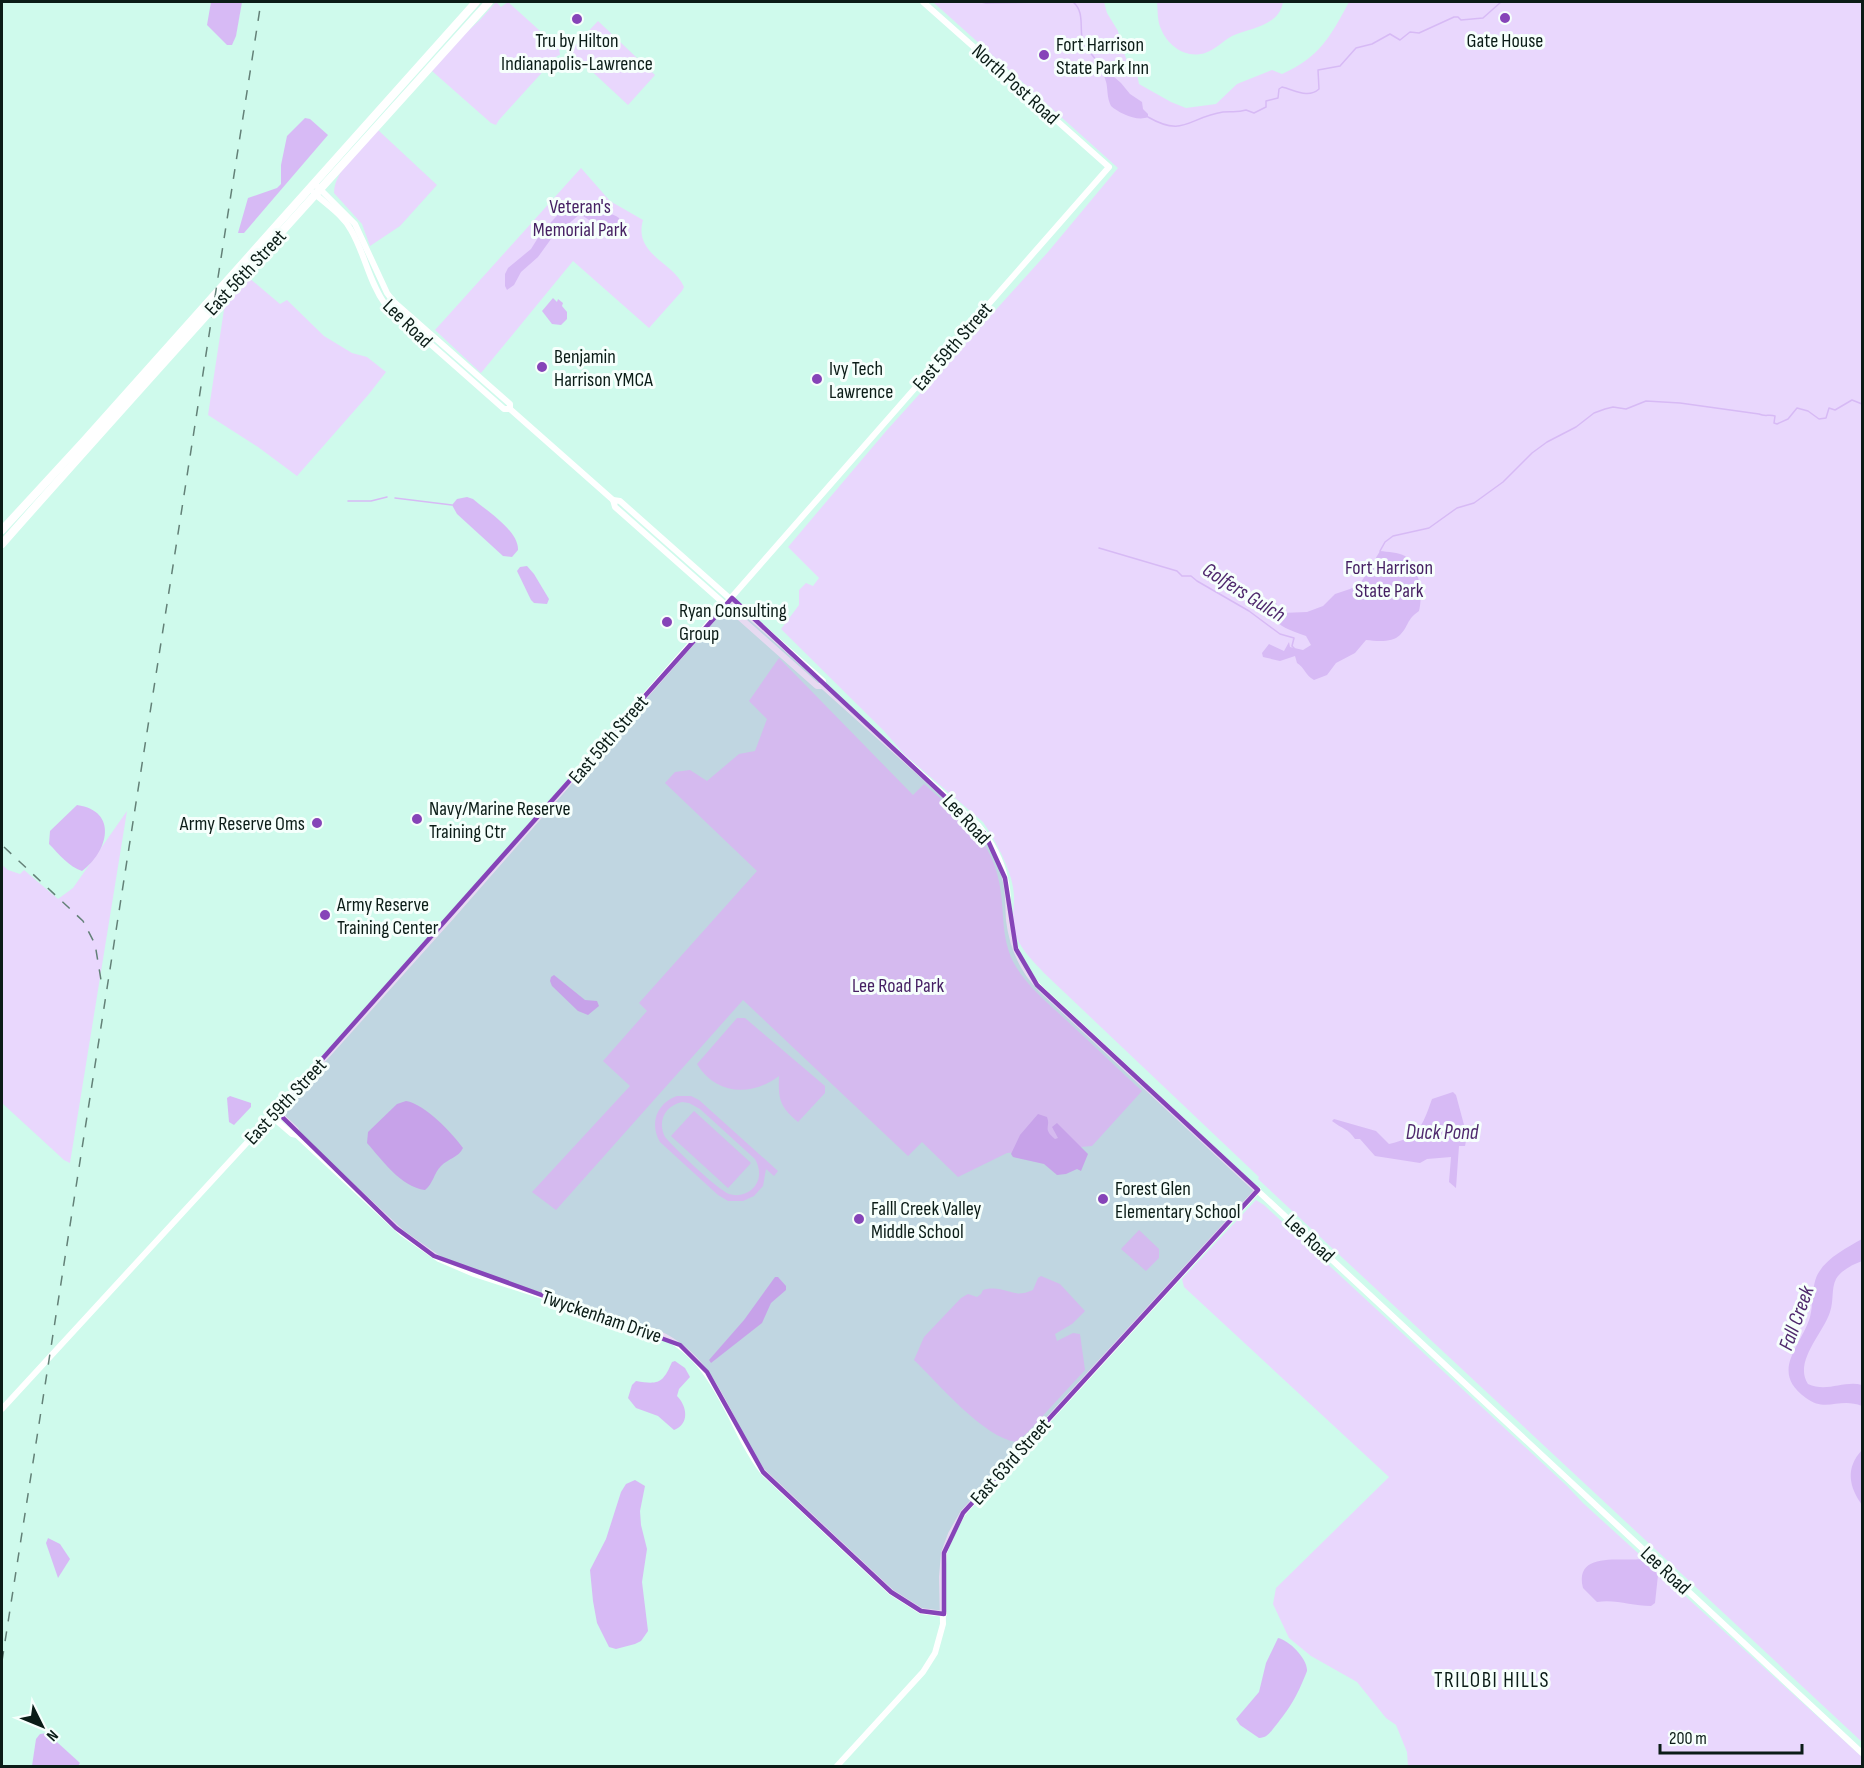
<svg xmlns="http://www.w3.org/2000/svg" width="1864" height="1768" font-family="'Sofia Sans Condensed',sans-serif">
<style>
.green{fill:#e9d7fd;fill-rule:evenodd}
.water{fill:#d7baf5}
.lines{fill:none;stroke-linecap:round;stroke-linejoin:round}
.stream{stroke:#d7baf5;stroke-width:1.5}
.minor{stroke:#fff;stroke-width:6}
.major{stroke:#fff;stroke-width:8}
.rail{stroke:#638077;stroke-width:1.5;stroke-dasharray:10 10;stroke-linecap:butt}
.marked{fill:#8644b8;fill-opacity:0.2;stroke:#8644b8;stroke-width:4.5;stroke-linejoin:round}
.poi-dot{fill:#8644b8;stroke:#f6fffc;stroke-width:2}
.labels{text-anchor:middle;stroke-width:6;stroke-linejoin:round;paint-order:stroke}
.poi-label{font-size:20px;fill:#0b1c17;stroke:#f6fffc;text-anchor:start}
.street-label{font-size:20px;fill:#0b1c17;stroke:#f6fffc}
.park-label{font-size:20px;fill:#451f62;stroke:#f6fffc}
.water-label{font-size:21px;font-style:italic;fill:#4f296d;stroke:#f6fffc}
.neighbourhood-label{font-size:21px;letter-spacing:1.5px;fill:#0b1c17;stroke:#f6fffc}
</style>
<rect width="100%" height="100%" fill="#cffaec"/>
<g class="green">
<path d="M496,2L501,7L508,2L559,48L560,55L557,56L499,120L496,125L491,123L432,71L459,39L480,20Z"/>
<path d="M933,2H1104L1107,13L1118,31L1121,44L1127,61L1136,69L1139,84L1171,102L1186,108L1216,104L1237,84L1272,70L1282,74C1320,57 1330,37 1349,2H1862V1742L1258,1179L1259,1177L1044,973C1034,962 1022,951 1016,936C1011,924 1014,912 1014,899C1015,876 996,841 983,822L905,755L883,730L781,629L799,605V590L806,583L813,586L819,578L788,547L887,430L1048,252L1118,168Z"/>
<path d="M1157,2H1283C1279,26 1251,28 1232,36C1223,41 1215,50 1205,53C1186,59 1168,46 1161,29C1157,21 1158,10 1157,2Z"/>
<path d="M598,21L655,75L628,105L570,51Z"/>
<path d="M378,130L437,185L400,226L370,246L362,224L334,193C335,168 362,148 378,130Z"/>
<path d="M581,168L610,201L643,220C633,255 674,262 684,287L682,291L649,328L573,261L481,373L435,330Z"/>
<path d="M248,277L280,304L287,300L324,336L352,353L367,357L386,372L369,394L297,476L258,447L208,415L225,303Z"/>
<path d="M779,658L913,795L924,784C962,818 994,838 1001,893C1004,918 1002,942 1015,965C1027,986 1047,1002 1065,1019C1091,1043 1116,1067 1142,1091L1092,1146L1007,1153L958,1177L922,1142L908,1156L743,1000L556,1210L532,1192L630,1086L603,1061L647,1011L639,1003L757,871L665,783L675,772L690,770L707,781L739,754L755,751L767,719L749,701Z"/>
<path d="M127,811L70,1163L64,1160L2,1103V865L8,870L20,874L24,870L58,899L73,888Z"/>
<path d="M737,1018H745L825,1086V1093L798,1122C780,1107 778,1099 779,1076C751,1097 716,1095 697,1064Z"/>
<path d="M677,1096H691L699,1100L778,1171L774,1176L766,1169L763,1186L754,1196L743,1201H728L718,1195L660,1142C649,1123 657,1103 677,1096ZM682,1102L689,1103L700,1109L755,1159C760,1168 761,1178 755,1186C749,1194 738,1197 729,1194C717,1189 675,1149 665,1137C657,1121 665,1106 682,1102Z"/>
<path d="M694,1111L751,1163L728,1188L671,1136Z"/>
<path d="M1256,1200L1264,1205L1567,1486L1583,1503L1862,1757V1766H1408L1407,1752L1396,1725L1386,1718L1357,1682L1311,1656L1289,1638L1273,1604L1276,1588L1389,1477L1184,1287L1182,1279Z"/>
<path d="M1139,1230L1159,1249V1258L1146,1271L1121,1249Z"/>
<path d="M1041,1276L1060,1284L1085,1311L1072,1324L1055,1334L1057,1341L1073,1333L1080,1334L1085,1370L1027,1433L1016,1442C983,1437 939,1384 914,1360L924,1337L961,1298L968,1294L977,1297L981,1294L983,1290C1006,1284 1011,1300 1033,1290L1038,1278Z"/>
</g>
<g class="water">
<path d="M211,2H242L236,36L232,45H227L207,25Z"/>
<path d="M1105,69L1121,83L1130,94L1142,102L1143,109L1148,114V117C1137,122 1119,113 1111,106C1105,93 1110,85 1102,73Z"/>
<path d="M305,118L310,119L328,135L244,233H238L248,198L277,188L281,184V165L287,136Z"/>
<path d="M575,201L581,202L616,216L619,218L621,227L619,231L610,234L580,214L551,239L538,257L521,272L514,285L507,290L505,286V274L508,268L531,249L541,233L565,207Z"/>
<path d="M553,298L557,302L558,299L563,303L562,306L567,312V319L561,325L552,324L542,311Z"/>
<path d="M467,497L473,499C487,511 519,531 518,550L512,557L503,556L457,514L452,505L457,499Z"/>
<path d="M1380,551C1388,552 1398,552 1405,556C1420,567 1423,595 1419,611C1406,620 1409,626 1400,635C1392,643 1377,641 1366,640L1355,653L1336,663L1327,675L1314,680C1305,675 1305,668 1297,663L1295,656L1280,661L1263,657L1262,653L1269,644L1284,651L1289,642L1290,647L1303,650L1311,645L1306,636C1289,630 1278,627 1268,612L1270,603H1276L1282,613L1307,612L1323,606L1335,594L1350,589L1360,584Z"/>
<path d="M527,566L534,574L549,599L547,604L534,603L531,600L517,571L520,567Z"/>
<path d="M77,805C119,811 108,852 82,871C69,867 59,854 49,844L50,831Z"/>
<path d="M554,975L585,1000L597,1001L599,1006L588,1015L578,1011L552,986L550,981L551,977Z"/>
<path d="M1453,1092L1456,1095L1467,1136L1465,1146H1459L1456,1188L1449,1182L1451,1157L1427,1159L1420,1163L1375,1156L1360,1139H1355C1348,1128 1342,1129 1332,1121L1334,1119L1376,1131L1389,1144C1419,1137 1422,1127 1432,1099Z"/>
<path d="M230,1096L251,1103V1107L234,1125L229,1122L227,1098Z"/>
<path d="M406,1101C425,1104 452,1133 463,1148C459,1157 448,1159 441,1166C434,1173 433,1184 425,1190C401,1187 382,1160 367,1143L368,1132L397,1104Z"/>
<path d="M1038,1114L1047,1117C1051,1128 1042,1128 1055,1139L1058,1138L1052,1127L1057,1123L1088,1154L1081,1171L1077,1169L1066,1174L1057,1175L1044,1164L1013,1157L1011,1154L1020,1135Z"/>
<path d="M1862,1239V1261C1854,1264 1841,1270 1836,1279C1831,1289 1834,1301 1830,1312C1824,1332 1793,1362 1808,1384C1827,1393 1844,1380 1862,1385V1406C1839,1397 1826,1413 1806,1398C1769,1371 1801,1347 1810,1317C1814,1303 1811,1284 1819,1272C1828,1257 1848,1247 1862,1239Z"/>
<path d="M775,1277H778L786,1286V1290L771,1303L762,1323L711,1363L709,1360L744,1320Z"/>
<path d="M675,1361L685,1368L690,1377L679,1389L677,1396C687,1406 690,1424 674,1430L658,1416L636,1408L628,1398L632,1385L636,1381C659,1385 663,1383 672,1362Z"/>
<path d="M1862,1450V1505C1849,1487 1845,1468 1862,1450Z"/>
<path d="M635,1480L645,1486L640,1511L641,1525L647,1549L642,1582L648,1631L641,1641L635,1644L616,1649L609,1647L597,1623L593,1601L590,1570L606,1539L621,1492L626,1484Z"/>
<path d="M48,1538L60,1544L70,1559L58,1578L46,1543Z"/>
<path d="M1642,1559L1647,1562L1658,1575L1655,1603L1651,1606C1632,1606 1616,1599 1597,1602L1583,1588C1574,1551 1620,1562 1642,1559Z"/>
<path d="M1278,1638C1289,1640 1308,1659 1307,1671C1298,1694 1292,1705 1277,1724C1271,1731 1268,1738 1259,1738L1240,1725L1236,1719L1259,1692L1266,1663Z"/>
<path d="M47,1733L80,1763L78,1766H32L36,1739L40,1734Z"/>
</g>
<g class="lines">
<g class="stream">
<path d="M981,2L986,3L1042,2"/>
<path d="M1073,2C1084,11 1080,25 1082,38C1085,50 1097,59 1104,70"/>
<path d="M1148,117C1184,138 1189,117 1223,112C1232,111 1237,113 1246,110L1254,113L1266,107V101L1278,98L1279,89L1282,87C1295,90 1308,99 1319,89L1318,70L1340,66L1356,48L1372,44L1390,34L1400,40L1410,32L1419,33L1454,17H1458L1461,20L1483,18L1501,2"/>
<path d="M395,498L452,505"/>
<path d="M348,501H371L387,497"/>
<path d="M1099,548L1177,571L1182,576H1191L1197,581L1249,611L1280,634L1294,638L1292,646L1294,648"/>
<path d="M1380,551L1385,542L1393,536L1429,528L1457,508L1474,503L1503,482L1532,453L1547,442L1576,427L1594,413L1605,409L1613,407L1626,409L1646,401L1680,403L1759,414C1765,417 1769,414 1775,416L1774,423L1777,424L1788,419L1797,408L1808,411L1819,419L1826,418L1829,408L1835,410L1852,400L1862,404"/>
</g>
<g class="minor">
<path d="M317,186L355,224L387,293L393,301L510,404V409L613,500L620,501L823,681V686L978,825C991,841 1001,859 1005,878C1009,892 1008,906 1009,920C1012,946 1023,971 1042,990L1862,1753"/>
<path d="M314,193C327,205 343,215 351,230C365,254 369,282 385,304L504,409H510"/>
<path d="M613,500L615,507L817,686H823"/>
<path d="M276,1111L296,1130L297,1135L402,1233L439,1259L474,1274L657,1333C704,1353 721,1397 743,1440C749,1451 755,1462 763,1472L891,1592L921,1611L944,1614"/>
<path d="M271,1116L292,1134L297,1135"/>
<path d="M2,1409L312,1072L451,917L1109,167L923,2"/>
<path d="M837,1766L923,1672L935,1653L943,1624L942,1577L944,1553L951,1534L963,1513L1258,1190"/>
</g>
<g class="major">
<path d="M2,530L84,441L476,2"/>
<path d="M2,544C163,362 327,182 489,2"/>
</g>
<g class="rail">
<path d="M4,847L83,921L95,944L101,980"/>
<path d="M2,1661L261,2"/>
</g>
</g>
<path class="marked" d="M732,598L985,834L1005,878L1016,949L1037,985L1258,1190L963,1513L944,1553V1614L921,1611L891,1592L763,1472L707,1372L680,1345L434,1256L396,1228L276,1111Z"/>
<g class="poi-dot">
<circle cx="1505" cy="18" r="6"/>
<circle cx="577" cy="19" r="6"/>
<circle cx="1044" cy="55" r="6"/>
<circle cx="542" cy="367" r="6"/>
<circle cx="817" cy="379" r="6"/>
<circle cx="667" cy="622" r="6"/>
<circle cx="417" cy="819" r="6"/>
<circle cx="317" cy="823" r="6"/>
<circle cx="325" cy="915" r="6"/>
<circle cx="1103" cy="1199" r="6"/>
<circle cx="859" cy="1219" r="6"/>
</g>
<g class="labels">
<g class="poi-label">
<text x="577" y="47" text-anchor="middle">Tru by Hilton<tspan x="577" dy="23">Indianapolis-Lawrence</tspan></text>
<text x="1505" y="47" text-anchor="middle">Gate House</text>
<text x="1056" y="51">Fort Harrison<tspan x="1056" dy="23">State Park Inn</tspan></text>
<text x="554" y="363">Benjamin<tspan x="554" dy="23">Harrison YMCA</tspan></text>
<text x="829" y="375">Ivy Tech<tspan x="829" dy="23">Lawrence</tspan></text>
<text x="679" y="617">Ryan Consulting<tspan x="679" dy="23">Group</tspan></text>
<text x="429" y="815">Navy/Marine Reserve<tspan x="429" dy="23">Training Ctr</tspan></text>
<text x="305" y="830" text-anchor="end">Army Reserve Oms</text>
<text x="337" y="911">Army Reserve<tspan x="337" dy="23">Training Center</tspan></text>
<text x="1115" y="1195">Forest Glen<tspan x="1115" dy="23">Elementary School</tspan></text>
<text x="871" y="1215">Falll Creek Valley<tspan x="871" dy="23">Middle School</tspan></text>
</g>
<g class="street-label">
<text transform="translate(1016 84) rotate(42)" y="7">North Post Road</text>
<text transform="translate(245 272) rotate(-47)" y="7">East 56th Street</text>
<text transform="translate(408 323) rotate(44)" y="7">Lee Road</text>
<text transform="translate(952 346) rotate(-49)" y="7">East 59th Street</text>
<text transform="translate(608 739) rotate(-49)" y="7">East 59th Street</text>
<text transform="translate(967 819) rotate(47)" y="7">Lee Road</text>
<text transform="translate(285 1101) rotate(-47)" y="7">East 59th Street</text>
<text transform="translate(1310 1238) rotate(43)" y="7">Lee Road</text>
<text transform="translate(602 1316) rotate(19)" y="7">Twyckenham Drive</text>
<text transform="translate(1010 1461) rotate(-48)" y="7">East 63rd Street</text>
<text transform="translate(1666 1570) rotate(43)" y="7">Lee Road</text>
</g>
<g class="park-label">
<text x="580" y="213">Veteran's<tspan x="580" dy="23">Memorial Park</tspan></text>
<text x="1389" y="574">Fort Harrison<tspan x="1389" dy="23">State Park</tspan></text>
<text x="898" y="992">Lee Road Park</text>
</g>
<g class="water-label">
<text transform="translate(1244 592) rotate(32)" y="7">Golfers Gulch</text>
<text x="1442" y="1139">Duck Pond</text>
<text transform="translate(1796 1318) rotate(-70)" y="7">Fall Creek</text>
</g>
<g class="neighbourhood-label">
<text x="1492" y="1687">TRILOBI HILLS</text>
</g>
</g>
<rect width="1864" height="1768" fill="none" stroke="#0b1c17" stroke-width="6"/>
<g transform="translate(42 1726) rotate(133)" stroke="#f6fffc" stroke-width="4.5" paint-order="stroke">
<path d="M0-4.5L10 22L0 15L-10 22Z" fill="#0b1c17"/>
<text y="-9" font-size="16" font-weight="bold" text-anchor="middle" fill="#0b1c17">N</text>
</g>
<path d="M1660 1744v9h142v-9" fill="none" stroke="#0b1c17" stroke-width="3"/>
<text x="1669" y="1744" font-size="18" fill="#0b1c17" stroke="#f6fffc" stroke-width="4.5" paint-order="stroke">200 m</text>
</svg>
